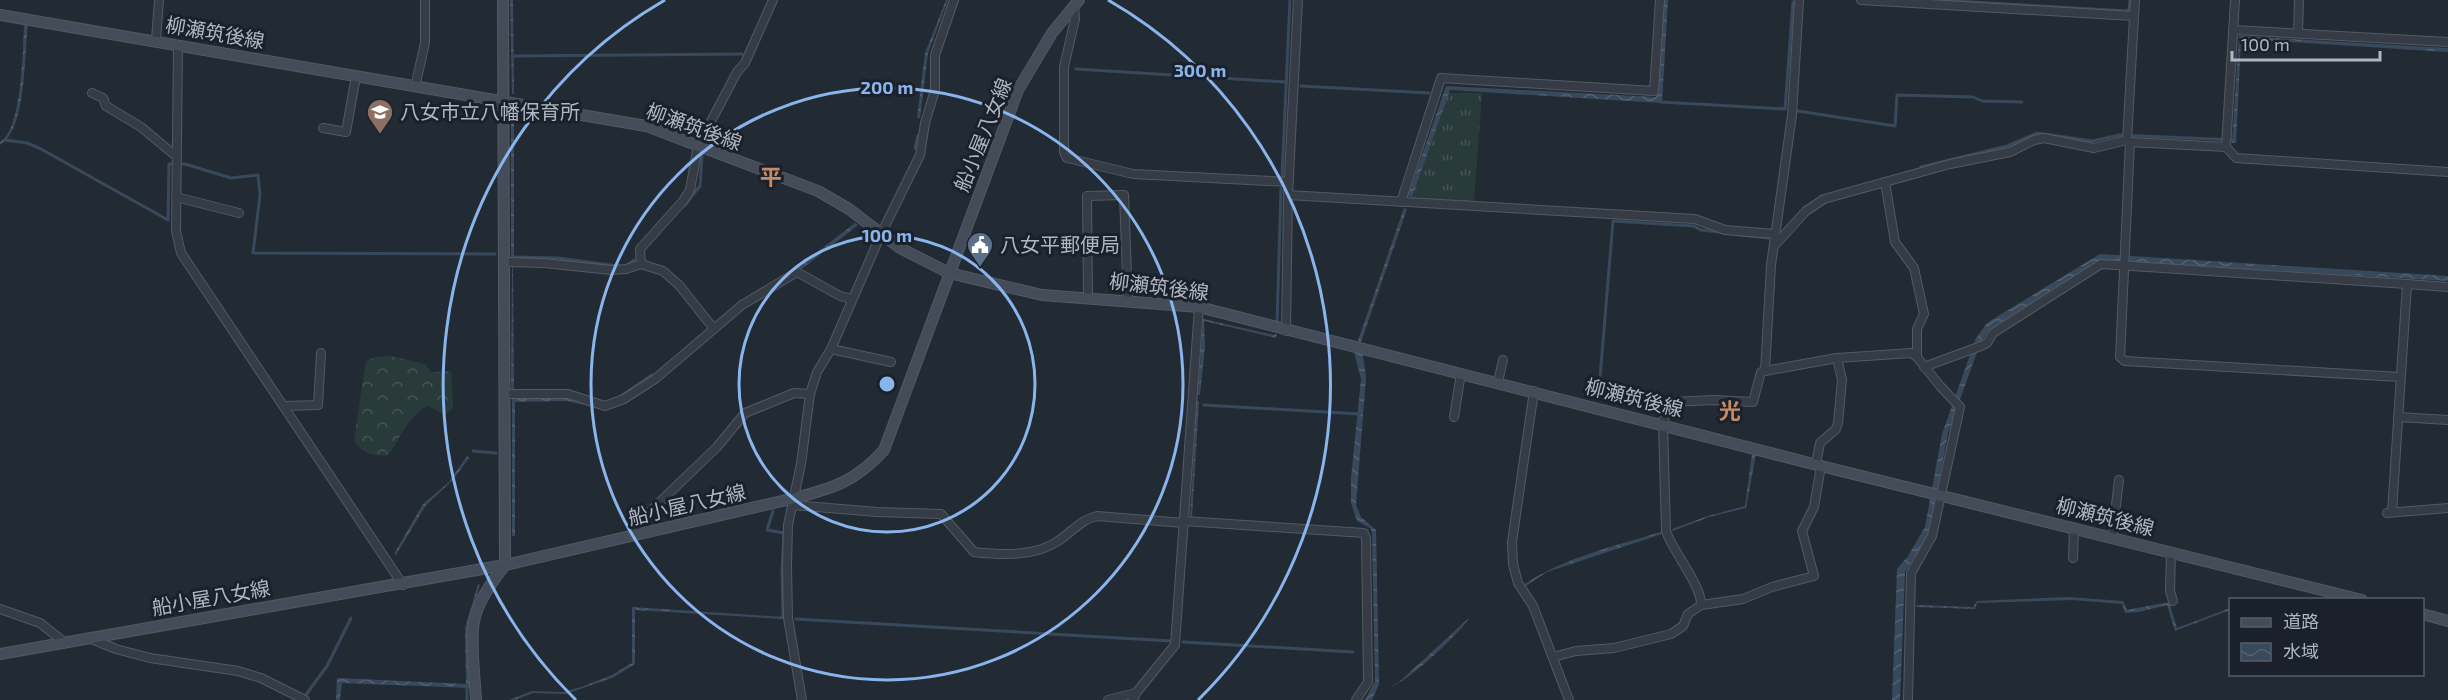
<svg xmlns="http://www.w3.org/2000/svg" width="2448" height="700" font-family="'Exo 2','Noto Sans JP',sans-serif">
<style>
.grass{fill:url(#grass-tufts)}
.forest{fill:url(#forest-crowns)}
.water{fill:url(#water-waves)}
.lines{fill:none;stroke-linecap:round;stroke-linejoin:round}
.stream{stroke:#39495c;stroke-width:3}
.street-casing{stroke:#525a63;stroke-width:10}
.secondary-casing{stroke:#525a63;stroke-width:12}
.street{stroke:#353c45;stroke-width:8}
.secondary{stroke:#434c58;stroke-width:10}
.ring{fill:none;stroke:#8ab5ec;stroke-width:3}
.labels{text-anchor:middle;stroke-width:6;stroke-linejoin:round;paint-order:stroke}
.street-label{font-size:20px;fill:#afb7c2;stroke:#1a212a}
.poi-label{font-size:20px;fill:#afb7c2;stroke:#1a212a;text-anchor:start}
.quarter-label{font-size:22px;font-weight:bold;fill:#c78b65;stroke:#1a212a}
.centre{fill:#8ab5ec;stroke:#1a212a;stroke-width:3}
.ring-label{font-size:18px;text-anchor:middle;font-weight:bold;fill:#8ab5ec;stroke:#1a212a;stroke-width:6;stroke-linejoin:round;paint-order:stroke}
</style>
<defs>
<pattern id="grass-tufts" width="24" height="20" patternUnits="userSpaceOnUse" patternTransform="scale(1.5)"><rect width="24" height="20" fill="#283a39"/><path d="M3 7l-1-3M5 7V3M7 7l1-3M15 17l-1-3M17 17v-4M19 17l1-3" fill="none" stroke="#455454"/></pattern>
<pattern id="forest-crowns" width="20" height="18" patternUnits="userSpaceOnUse" patternTransform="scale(1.5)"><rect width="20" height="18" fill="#283a39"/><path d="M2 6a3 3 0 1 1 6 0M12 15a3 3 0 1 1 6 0" fill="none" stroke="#455454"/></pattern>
<pattern id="water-waves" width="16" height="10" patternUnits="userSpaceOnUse" patternTransform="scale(1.5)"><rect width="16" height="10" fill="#39495c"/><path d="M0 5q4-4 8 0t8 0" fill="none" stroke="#536172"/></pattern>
</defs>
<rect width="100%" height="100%" fill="#222b34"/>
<path class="grass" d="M1447,93H1482L1474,202L1412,198Z"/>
<path class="forest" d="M391,356L425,364L431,372L451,371L453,408L445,415L428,406C410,414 399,439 389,455C375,457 361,454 354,440L366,361L375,357Z"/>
<g class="water">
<path d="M510,0H513L514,94H512Z"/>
<path d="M946,0H948L928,53L920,118H917L925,53Z"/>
<path d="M1664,0H1668L1662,103L1450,90L1412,197L1408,196L1446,86L1656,97Z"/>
<path d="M24,24H28C24,53 27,130 0,145V142C22,130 23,49 24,24Z"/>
<path d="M2239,36L2448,48V52L2241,39L2236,143H2232Z"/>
<rect x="511" y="111" width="3" height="147"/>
<path d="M1404,208L1407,209L1361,342L1366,377L1356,505L1361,517L1376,530L1379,684L1372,700H1365L1375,681L1372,532L1370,528L1357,521L1351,503V478L1361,379L1354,352Z"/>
<path d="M855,223L858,225L803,268L799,269L798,267Z"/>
<path d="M2100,254L2448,276V281L2100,260L1990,329L1981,341L1948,433L1929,533L1905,572L1900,700H1892L1897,569L1908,556L1925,527L1942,434L1976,338L1987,323L2003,313Z"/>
<path d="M512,267H513L514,389H511Z"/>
<path d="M1203,319L1274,335L1277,334L1276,338L1204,321L1205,346L1200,395H1198Z"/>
<path d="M512,399H567L598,408L567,401L515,402V536H512Z"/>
<path d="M1197,401H1199L1192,518L1190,517Z"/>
<path d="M1752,454H1756L1746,508L1709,517L1673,531L1672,529L1708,516L1745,506Z"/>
<path d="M467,456L469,458L452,481L426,505L396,555L394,554L423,504L449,482Z"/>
<path d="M1661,532L1662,534L1547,572L1526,586L1525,584C1566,557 1615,546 1661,532Z"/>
<path d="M478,584L480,585L470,618L471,688L342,683L340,700H336L337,678L466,684L465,628Z"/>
<path d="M2068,597L2123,601L2127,610L2169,602L2177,628L2230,608V610L2175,631L2167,605L2139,612L2125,613L2122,604L2073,600L1977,603L1975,609L1916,607L1917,605L1973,607L1977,601Z"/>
<path d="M632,607L783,617V619L635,610V664L614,677L566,694L533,693L515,700H509L532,691L563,692L581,687L612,675L632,663Z"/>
<path d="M1470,617C1460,633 1408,682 1389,688L1398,683Z"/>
</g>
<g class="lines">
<g class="stream">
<path d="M1937,0L2127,11L2129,9L2130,0"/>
<path d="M512,56L742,54"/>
<path d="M1076,69L1286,82"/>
<path d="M1301,86L1429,93"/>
<path d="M1661,102L1785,109L1793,2"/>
<path d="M1798,111L1895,126L1897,95L1973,97L1982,101L2022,102"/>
<path d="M5,140L27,143L41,149L168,220L169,164H172"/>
<path d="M915,148L918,136"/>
<path d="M178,164H185L231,178L258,175L260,195L253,253L495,254"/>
<path d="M1921,167L2007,146L2037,133L2093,141L2119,135L2235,140"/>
<path d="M1282,177L1290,0"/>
<path d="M685,205L700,186L702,155"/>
<path d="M1739,235L1770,238"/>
<path d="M513,257L558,258L618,266"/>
<path d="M628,265L634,260"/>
<path d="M1277,323L1281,189"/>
<path d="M1600,378L1613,221L1694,226L1701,230L1720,232"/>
<path d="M618,398L652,375"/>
<path d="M1204,405L1360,414"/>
<path d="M473,451L496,453"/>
<path d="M773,511L767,530L784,533L782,571L783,617L780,618"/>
<path d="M796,619L1171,641"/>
<path d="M1183,642L1353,652"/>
<path d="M467,687V700"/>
<path d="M305,696L327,666L351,618"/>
</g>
<g class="street-casing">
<g id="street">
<path d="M1861,0L2133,16"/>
<path d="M2135,0L2127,140L2130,142L2120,357L2125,361L2400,377"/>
<path d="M2235,0L2226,147L2236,158L2448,172"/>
<path d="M1074,6L1075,19L1064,67V152L1067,158L1133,174L1289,182"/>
<path d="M2234,30L2448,42"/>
<path d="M2298,33L2299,0"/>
<path d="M156,40L159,0"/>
<path d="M178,45L176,231L181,253L403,585"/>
<path d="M415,87L425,43V0"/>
<path d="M92,93L103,98L106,106L141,127L177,157"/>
<path d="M323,128L346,132L356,76"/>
<path d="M2130,142L2226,147"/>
<path d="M1885,182L1895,242L1914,268L1924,314L1917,329V357"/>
<path d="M1288,195L1695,219L1725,230L1775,234"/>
<path d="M176,197L239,213"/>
<path d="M1401,202L1441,78L1654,91L1660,0"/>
<path d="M1775,245L1806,211L1824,199L1950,164L2010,152L2034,140L2044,138L2094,148L2127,140"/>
<path d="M505,262L544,263L611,270L626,269L641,264L663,271L679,285L714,329"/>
<path d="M641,264L640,249L683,201L690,190L698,146L737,72L745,63L773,0"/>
<path d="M1088,297L1087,196L1124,195L1128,301"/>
<path d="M1286,331L1288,195L1298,0"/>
<path d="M831,349L891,362"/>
<path d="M1924,367L1981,346L1987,343L1993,333L2101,264L2407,284"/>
<path d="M1765,371L1837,358L1911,353L1917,357L1940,386L1960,407L1932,536L1911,573L1908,700"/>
<path d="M1498,382L1503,360"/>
<path d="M1534,391L1512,542L1513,564L1518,583L1533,606L1569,700"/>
<path d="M505,394H568L605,406L624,399L655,379L742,305L797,272L840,296L852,299"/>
<path d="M284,406L318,405L321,353"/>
<path d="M1454,417L1461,373"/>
<path d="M2398,417L2448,420"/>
<path d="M1816,464L1820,443L1836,429L1838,423L1842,380L1837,358"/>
<path d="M793,505L877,512L941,514L974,552C1001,555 1035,557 1058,541C1072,532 1080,520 1097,516L1184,523"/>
<path d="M2392,512L2407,284L2448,287"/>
<path d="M2387,513L2448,508"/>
<path d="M1184,521L1364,533L1366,538L1368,682L1356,700"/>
<path d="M634,535L640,521L717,447L745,413L794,393L810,394"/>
<path d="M2112,538L2119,480"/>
<path d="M2171,552L2170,591L2173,601"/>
<path d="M2073,558L2074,528"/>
<path d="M1701,605C1702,586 1673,552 1666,531L1663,424L1667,405L1672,402L1714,400L1753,402L1761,372L1765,371L1771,265L1792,115L1799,0"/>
<path d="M0,609L40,623L64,642"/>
<path d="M89,638L116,649L150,658L238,671L261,678L305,700"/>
<path d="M1553,657L1576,651L1614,648L1671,634L1683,626L1688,614L1701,605L1743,599L1772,587L1814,576L1802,531L1814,507L1821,466"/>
<path d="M802,700L788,618L787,566L788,525L801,464L810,394L817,372L831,349L881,234L920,155L925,123L935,90V55L954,0"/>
<path d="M1108,700L1136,693"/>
<path d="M1133,700L1136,693L1175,645L1199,307"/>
</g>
</g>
<g class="secondary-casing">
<g id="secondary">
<path d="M0,15L646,126L818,191L849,209L900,248L949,273L1042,295L1199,307L1821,466L2362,600"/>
<path d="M2422,614L2448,621"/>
<path d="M0,654L505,565L795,498C834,488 856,481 884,450L1018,90L1052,33L1079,0"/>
<path d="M476,700C475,677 471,652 473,628C475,605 491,583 505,565L503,0"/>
</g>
</g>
<use href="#street" class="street"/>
<use href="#secondary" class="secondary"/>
</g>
<g class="ring">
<circle cx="887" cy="384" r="148"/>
<circle cx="887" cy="384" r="296"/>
<path d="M576 700A443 443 0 0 1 665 0M1108 0A443 443 0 0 1 1198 700"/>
</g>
<defs>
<g id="school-pin" transform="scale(1.35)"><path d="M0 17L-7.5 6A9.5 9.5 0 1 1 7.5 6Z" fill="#8d6e63" stroke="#1a212a"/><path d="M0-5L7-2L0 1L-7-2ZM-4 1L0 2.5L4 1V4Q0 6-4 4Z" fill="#fff"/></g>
<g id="civic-pin" transform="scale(1.35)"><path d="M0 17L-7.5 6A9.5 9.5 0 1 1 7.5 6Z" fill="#5c6f8a" stroke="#1a212a"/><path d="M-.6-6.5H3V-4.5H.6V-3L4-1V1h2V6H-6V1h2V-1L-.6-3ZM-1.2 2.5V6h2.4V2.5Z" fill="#fff"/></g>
</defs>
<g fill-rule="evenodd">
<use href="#school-pin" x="380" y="112"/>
<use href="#civic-pin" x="980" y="245"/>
</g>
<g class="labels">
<g class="street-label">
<text transform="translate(215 33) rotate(10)" y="7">柳瀬筑後線</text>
<text transform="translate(694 127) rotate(20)" y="7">柳瀬筑後線</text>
<text transform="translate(983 135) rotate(-68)" y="7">船小屋八女線</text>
<text transform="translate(1159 287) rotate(7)" y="7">柳瀬筑後線</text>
<text transform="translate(1634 398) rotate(14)" y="7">柳瀬筑後線</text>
<text transform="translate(687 505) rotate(-13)" y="7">船小屋八女線</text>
<text transform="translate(2105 517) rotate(14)" y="7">柳瀬筑後線</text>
<text transform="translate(211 598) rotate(-10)" y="7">船小屋八女線</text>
</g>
<g class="poi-label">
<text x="400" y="119">八女市立八幡保育所</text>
<text x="1000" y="252">八女平郵便局</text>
</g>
<g class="quarter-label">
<text x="771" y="185">平</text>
<text x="1730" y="419">光</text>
</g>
</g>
<circle cx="887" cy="384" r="9" class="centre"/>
<g class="ring-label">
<text x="1200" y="77">300 m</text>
<text x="887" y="94">200 m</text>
<text x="887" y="242">100 m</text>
</g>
<rect x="2229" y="598" width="195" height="78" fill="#1a212a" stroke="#565d67" stroke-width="1.5"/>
<rect x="2241" y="618" width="30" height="9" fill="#434c58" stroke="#565d67" stroke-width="1.5"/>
<text x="2283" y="628" font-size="18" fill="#afb7c2">道路</text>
<rect x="2241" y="643" width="30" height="18" fill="url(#water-waves)" stroke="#565d67" stroke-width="1.5"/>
<text x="2283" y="658" font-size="18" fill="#afb7c2">水域</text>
<path d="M2232 51v9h148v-9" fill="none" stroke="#afb7c2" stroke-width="3"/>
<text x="2241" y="51" font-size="18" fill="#afb7c2" stroke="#1a212a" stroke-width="4.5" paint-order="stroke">100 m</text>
</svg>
